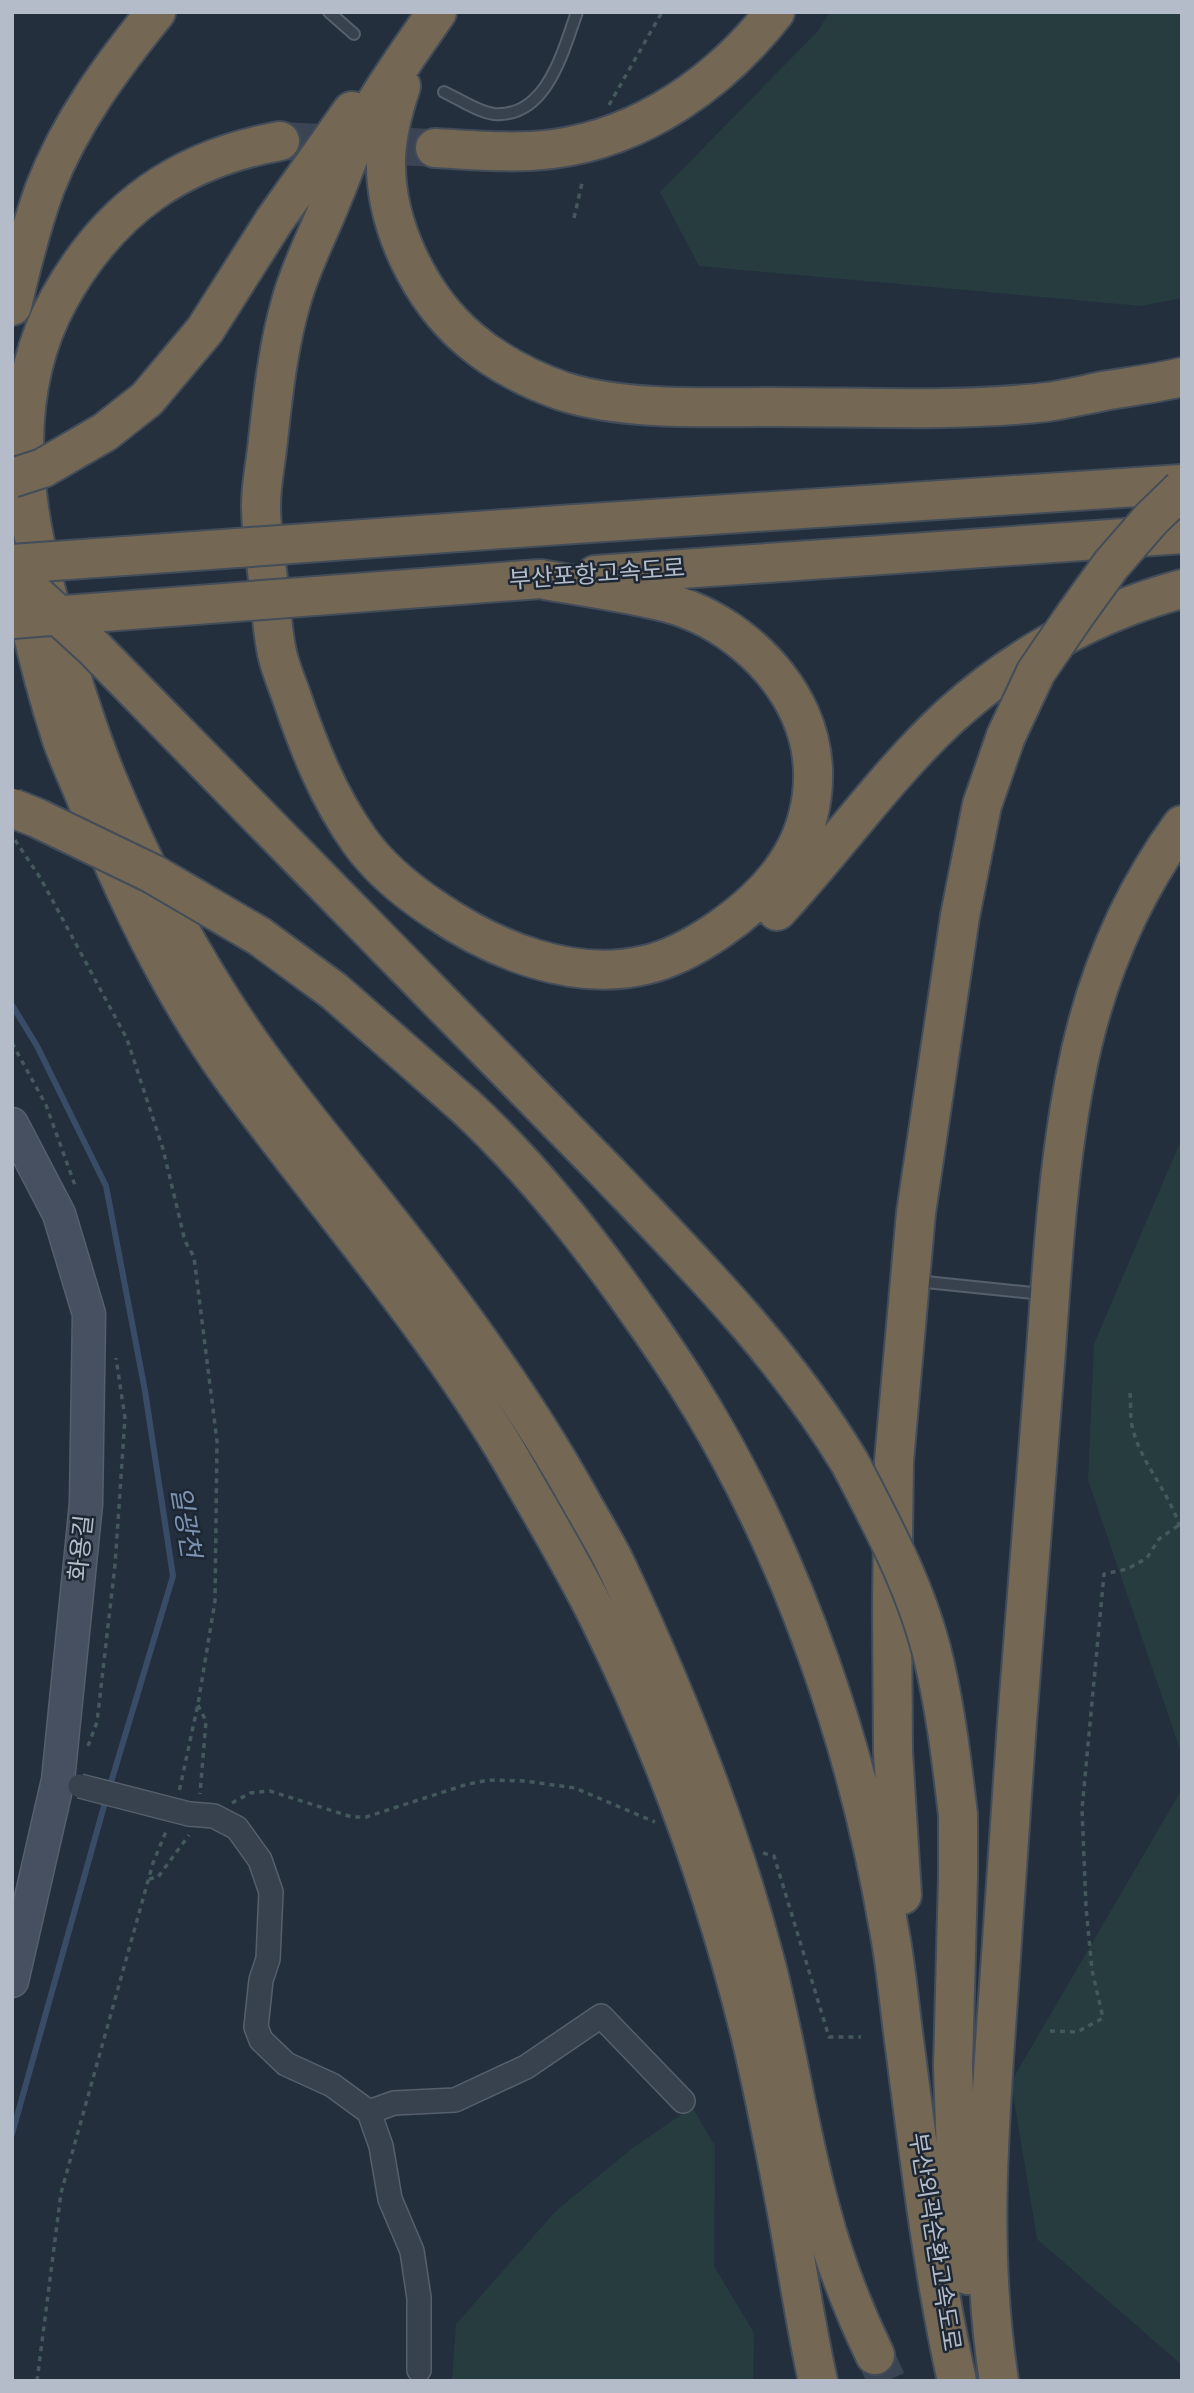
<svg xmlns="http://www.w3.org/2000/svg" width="1194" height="2393" viewBox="0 0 1194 2393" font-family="'Alegreya Sans','Noto Sans KR',sans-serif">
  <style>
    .green { fill: #263c3f }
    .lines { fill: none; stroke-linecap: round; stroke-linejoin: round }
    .stream { stroke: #394c67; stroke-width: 6 }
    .highway-tunnel { stroke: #3a4453; stroke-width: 38; stroke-dasharray: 38 19; stroke-linecap: butt }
    .lane-casing { stroke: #565f6c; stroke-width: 14 }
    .street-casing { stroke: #565f6c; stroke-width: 26 }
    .secondary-casing { stroke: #565f6c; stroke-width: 35 }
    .highway-casing { stroke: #434c59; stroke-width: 42 }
    .path { stroke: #44595c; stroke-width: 3.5; stroke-dasharray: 5 5; stroke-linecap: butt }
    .lane { stroke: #38414e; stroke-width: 10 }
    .street { stroke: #38414e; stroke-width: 23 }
    .secondary { stroke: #465061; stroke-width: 32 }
    .highway { stroke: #746855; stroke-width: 38 }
    .street-bridge-casing { stroke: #565f6c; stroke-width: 26; stroke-linecap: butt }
    .highway-bridge-casing { stroke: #434c59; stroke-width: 42; stroke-linecap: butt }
    .street-bridge { stroke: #38414e; stroke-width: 23 }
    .highway-bridge { stroke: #746855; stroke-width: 38 }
    .labels { text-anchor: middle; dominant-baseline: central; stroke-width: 5; stroke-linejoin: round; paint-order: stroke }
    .street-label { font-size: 24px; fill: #b4bcc9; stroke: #1d2633 }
    .water-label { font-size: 26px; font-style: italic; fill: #7c92b1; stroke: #1d2633 }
  </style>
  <rect width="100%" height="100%" fill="#242f3e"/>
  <!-- green -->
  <path class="green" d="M 830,12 L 1182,12 L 1182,298 L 1141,306 L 699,266 L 660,192 L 818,31 Z
    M 1182,1138 L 1182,1755 L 1088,1480 L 1094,1344 Z
    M 1182,1789 L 1182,2365 L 1037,2239 L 1011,2082 Z
    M 692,2107 L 715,2146 L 714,2266 L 754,2333 L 753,2381 L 452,2381 L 456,2324 L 556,2211 L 630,2150 Z"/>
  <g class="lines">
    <!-- stream -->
    <path class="stream" d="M 12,1005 L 37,1046 L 106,1186 L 145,1391 L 173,1576 L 109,1789
      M 12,2134 L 106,1799"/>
    <!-- highway-tunnel -->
    <path class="highway-tunnel" d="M 280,141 L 435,148
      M 875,2355 L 887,2381"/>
    <defs>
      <path id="lane" d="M 329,12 L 354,34
        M 444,92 C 459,99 478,112 494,114 C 547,118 563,51 577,12
        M 916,1281 L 1043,1294"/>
      <path id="street" d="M 189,1814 L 214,1816 L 237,1828 L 260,1860 L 271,1892 L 268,1959 L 261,1980 L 256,2027 L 261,2040 L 286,2064 L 332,2085 L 369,2112 L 394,2103 L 455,2100 L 526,2067 L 601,2016 L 683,2101
        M 369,2112 L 381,2146 L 390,2199 L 412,2251 L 419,2298 L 419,2370"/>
      <path id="secondary" d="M 12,1124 L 59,1214 L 89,1314 L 86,1504 L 58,1780 L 12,1981"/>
      <path id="highway" d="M 437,12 C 412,48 386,84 365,121 C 352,145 343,173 332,199 C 319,232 300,268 291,302 C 278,347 273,395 268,440 C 266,462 261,484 261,505 C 261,530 265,555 268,579 C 271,604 272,630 277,653 C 280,668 287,683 292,698 C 309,748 328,796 359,840 C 378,867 407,891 434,909 C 494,950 572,982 645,965 C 672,959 697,945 720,929 C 743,913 764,895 781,872 C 815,827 823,766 800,714 C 776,661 724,618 668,603 C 626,592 583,587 540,579
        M 401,86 C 393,110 387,133 386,158 C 384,224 420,298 470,340 C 497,363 528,379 562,391 C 623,411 707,407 772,407 C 863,407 956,412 1047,402 C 1068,399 1088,394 1109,390 C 1133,386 1158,383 1182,377
        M 280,141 C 179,159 109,209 59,299 C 3,401 24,517 55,623 C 71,676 87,730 108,781 C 139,856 177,930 220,998 C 270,1078 332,1149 390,1223 C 459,1310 525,1401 579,1498 C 591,1520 605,1542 616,1565 C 676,1692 729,1825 765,1961 C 787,2044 798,2129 821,2211 C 834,2261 853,2309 875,2355
        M 435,148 C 474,150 514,154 553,149 C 643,137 720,82 775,12
        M 12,306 C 21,267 31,226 45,188 C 70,123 112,66 156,12
        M 105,432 L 147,399 L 205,330 L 274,221 L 352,111
        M 560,525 L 1182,484
        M 595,575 L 1182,534
        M 29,617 C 38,659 49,700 62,740 C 71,765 83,789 92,813 C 130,907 175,999 235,1081 C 328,1208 434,1327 513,1463 C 542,1514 573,1565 599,1618 C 663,1748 715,1892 750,2033 C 764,2091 775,2149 786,2207 C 797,2265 805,2323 818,2381
        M 777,911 C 835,849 888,773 950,716 C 1016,656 1096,612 1182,589
        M 464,1105 C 526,1162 579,1228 628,1297 C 654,1333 679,1370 702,1408 C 796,1565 858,1749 889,1929 C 896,1965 899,2003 904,2040 C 919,2154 932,2268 957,2381
        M 608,1173 C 695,1264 785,1354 850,1463
        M 958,1815 L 958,1876 L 953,2067 L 958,2210 L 968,2275
        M 902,1895 L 893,1752 L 892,1608 L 894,1461 L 910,1280 L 916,1213 L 960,916 L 982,805 L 1006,736
        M 999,2381 C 979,2254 989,2127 998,2000 C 1005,1907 1011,1814 1017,1722 C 1026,1602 1036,1483 1045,1364 C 1052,1269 1057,1173 1075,1079 C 1092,988 1127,900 1182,825"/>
    </defs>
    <!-- lane casing -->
    <use href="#lane" class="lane-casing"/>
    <!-- street casing -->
    <use href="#street" class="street-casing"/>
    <!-- secondary casing -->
    <use href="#secondary" class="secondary-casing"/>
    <!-- highway casing -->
    <use href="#highway" class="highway-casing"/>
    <!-- path -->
    <path class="path" d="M 609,105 L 662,12
      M 574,218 L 582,183
      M 15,840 L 41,879 L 127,1039 L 163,1149 L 185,1241 L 194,1257 L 217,1441 L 215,1601 L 198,1704 L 179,1792
      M 12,1043 L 46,1105 L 76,1188
      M 1130,1393 C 1131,1403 1130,1415 1132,1426 C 1140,1462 1168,1490 1179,1525 L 1182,1527
      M 198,1705 L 206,1721 L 200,1794
      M 88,1746 L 97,1722 L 115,1565 L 125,1418 L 116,1358
      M 232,1803 L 250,1793 L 270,1791 L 352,1817 L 366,1817 L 468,1784 L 489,1780 L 525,1781 L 575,1788 L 655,1822
      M 763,1853 L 774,1856 L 829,2037 L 861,2037
      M 149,1879 L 158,1877 L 189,1835
      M 1050,2031 L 1077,2032 L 1103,2018 L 1092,1970 L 1086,1907 L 1082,1809 L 1104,1574 L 1127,1569 L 1147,1558 L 1159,1539 L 1179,1525
      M 37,2381 L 61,2193 L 153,1863 L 167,1829"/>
    <!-- lane -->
    <use href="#lane" class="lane"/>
    <!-- street -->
    <use href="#street" class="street"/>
    <!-- secondary -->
    <use href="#secondary" class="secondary"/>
    <!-- highway -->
    <use href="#highway" class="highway"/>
    <defs>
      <path id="street-bridge" d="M 80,1786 L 189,1814"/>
      <path id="highway-bridge" d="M 12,478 L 43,468 L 105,432
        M 12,564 L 560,525
        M 12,573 L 94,648 L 608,1173
        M 12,619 L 540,579
        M 1006,736 L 1036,672 L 1075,615 L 1111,565 L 1151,519 L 1182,489
        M 12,808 L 37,818 L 153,874 L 259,936 L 334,991 L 464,1105
        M 850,1463 C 883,1526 918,1591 934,1661 C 946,1712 952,1764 958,1815"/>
    </defs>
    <!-- street-bridge casing -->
    <use href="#street-bridge" class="street-bridge-casing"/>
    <!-- highway-bridge casing -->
    <use href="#highway-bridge" class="highway-bridge-casing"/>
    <!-- street-bridge -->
    <use href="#street-bridge" class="street-bridge"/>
    <!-- highway-bridge -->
    <use href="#highway-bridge" class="highway-bridge"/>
  </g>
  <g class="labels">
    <!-- street labels -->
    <g class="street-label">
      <text transform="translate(597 575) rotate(-4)">부산포항고속도로</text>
      <text transform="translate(82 1548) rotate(-84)">화용길</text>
      <text transform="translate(934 2242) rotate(81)">부산외곽순환고속도로</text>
    </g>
    <!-- water labels -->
    <g class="water-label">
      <text transform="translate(185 1522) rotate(81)">일광천</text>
    </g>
  </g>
  <!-- border -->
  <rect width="1194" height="2393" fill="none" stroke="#b4bcc9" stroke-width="28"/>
</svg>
